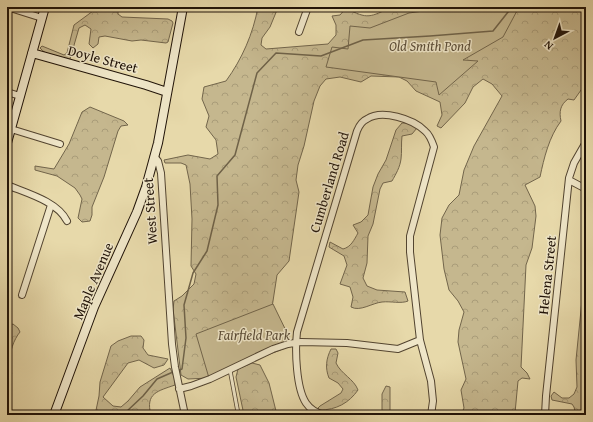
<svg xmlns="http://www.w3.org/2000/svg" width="593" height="422" viewBox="0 0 593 422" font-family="'Gentium Book Plus',serif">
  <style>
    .forest { fill: url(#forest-crowns); stroke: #72654b }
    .park { fill: #c5b78e; stroke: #72654b }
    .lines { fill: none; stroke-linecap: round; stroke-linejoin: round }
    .stream { stroke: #6f6248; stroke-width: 1.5 }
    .lane-casing { stroke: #524430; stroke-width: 4.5 }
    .street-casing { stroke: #524430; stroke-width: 8 }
    .secondary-casing { stroke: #201308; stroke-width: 10 }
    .lane { stroke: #efe6c8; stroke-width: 3 }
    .street { stroke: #efe6c8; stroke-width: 6 }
    .secondary { stroke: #efe6c8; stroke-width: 8 }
    .labels { text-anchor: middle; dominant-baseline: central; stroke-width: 3; stroke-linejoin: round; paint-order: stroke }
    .park-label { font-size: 14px; font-style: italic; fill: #5a4c37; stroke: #efe6c8 }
    .street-label { font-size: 14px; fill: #201308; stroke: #efe6c8 }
  </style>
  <defs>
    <pattern id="forest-crowns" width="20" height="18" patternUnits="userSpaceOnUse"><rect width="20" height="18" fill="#c5b78e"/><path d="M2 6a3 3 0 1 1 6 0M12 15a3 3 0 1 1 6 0" fill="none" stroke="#a99c79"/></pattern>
  </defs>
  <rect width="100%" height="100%" fill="#e7d9aa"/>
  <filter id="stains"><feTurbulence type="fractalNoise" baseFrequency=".005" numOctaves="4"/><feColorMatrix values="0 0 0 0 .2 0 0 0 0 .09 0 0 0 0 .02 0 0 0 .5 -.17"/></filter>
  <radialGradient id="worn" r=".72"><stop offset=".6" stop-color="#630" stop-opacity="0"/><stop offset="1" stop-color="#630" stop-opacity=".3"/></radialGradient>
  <!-- forest -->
  <path class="forest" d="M 93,7 L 118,7 L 118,14 L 122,17 L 168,19 L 172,21 L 173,23 L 168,42 L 166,43 L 141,40 L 132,41 L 105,36 L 99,37 L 98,44 L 93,48 L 89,44 L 91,29 L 85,25 L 79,28 L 70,59 C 61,63 46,55 40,48 L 42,46 L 64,55 L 67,53 L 74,25 L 93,11 Z
    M 258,7 L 276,7 L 277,10 L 270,27 L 262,38 L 261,45 L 266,49 L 328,44 L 336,35 L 336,25 L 332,16 L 340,15 L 346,8 C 368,20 370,17 392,7 L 405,11 L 415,7 L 586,7 L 586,83 L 574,100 L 568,99 C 560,105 559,112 561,121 C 549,137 544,158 540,177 L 525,185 L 535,206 L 536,216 L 532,248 L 526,265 L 521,367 L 527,373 L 530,379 L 522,378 L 518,381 L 515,413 L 517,415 L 461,415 L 464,408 L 461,390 L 466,379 L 458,342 L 459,330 L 464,312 L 458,301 L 449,290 L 444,269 L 440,235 L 442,218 L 449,205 L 459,195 L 464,170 L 474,146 L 502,96 L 492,84 L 483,79 L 473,87 L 465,103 L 441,128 L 437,126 L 442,115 L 440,102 L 416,91 L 407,81 L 399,77 L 371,76 L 361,82 L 340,77 L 326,79 L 320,86 L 314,101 L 304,146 L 298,165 L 296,180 L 299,192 L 289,261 L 277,275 L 269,327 L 209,378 L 188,379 L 181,375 L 173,309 L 174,301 L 182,296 L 194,284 L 196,274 L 191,266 L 192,219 L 190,184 L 186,165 L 181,163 L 165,163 L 164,160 L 188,155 L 210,159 L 218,154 L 216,140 L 206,127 L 209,116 L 202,99 L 204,87 L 226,81 C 242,59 253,34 258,7 Z
    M 90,107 L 124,121 L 128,125 L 121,126 L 118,131 L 104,177 L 92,207 L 92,215 L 90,221 L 82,222 L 78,218 L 82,199 L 80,195 L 75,188 L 57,176 L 35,170 L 35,166 L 54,169 L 69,144 L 82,112 Z
    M 402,123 L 409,123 L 417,128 L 412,134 L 402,136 C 401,144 402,152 401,159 C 400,167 396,174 392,181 L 383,183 L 380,189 L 373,224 L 368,236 L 367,263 L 363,278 L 367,286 L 377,290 L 405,292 L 408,301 C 401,304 391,301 382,302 C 372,303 360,312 351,307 L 353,297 L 350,287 L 340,284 L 347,265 L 344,256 L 329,247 L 330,242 L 343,249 C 351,247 354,240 358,233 L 353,225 L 361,222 L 368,215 L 373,187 L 378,174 L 386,160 L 396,130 Z
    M 586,260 L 586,415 L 576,415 L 574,407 L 572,404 L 552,400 L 551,396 L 554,392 L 562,398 L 569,398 L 574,394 L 577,387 L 576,360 Z
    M 13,324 L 18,328 L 20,332 C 14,339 9,353 10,362 C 11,369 13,374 10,380 L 7,381 L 7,326 Z
    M 131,336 L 141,336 L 144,340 L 143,348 L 148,355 L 168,359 L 164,365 L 154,368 L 139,360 L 128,363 L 103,397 L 113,406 L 121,407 L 128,401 L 140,387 L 170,368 L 175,378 L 175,385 C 158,391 145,393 151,415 L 95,415 L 99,396 L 100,382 L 111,346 L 118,341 Z
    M 331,349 L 336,349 L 338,353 L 336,363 C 341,374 354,379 358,390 C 349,403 336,410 320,410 L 318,408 L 320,406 L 341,393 L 343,389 L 338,383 L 329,378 C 325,368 326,359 331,349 Z
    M 252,363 L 260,365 L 269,383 L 276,411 L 276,415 L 244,415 L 236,377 L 238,369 Z
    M 386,386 L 390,387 L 390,410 L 393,415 L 382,415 L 382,394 Z"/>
  <!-- park -->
  <path class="park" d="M 440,7 L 519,7 L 503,37 L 463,60 L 478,61 L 439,95 L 436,82 L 326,67 L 332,47 L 348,49 L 350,26 L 370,28 L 409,13 L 437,9 Z
    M 273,304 L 293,345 L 209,378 L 196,334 Z"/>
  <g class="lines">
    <!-- stream -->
    <path class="stream" d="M 177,371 L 182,369 L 186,338 L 184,305 L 193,273 L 207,251 L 218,205 L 217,176 L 235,155 L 257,73 L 276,53 L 321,56 L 363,40 L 430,36 L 493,31 L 512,7
      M 125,415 L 126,412 L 143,396 L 157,379 L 173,372"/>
    <defs>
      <path id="lane" d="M 230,370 L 238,413 L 237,415"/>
      <path id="street" d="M 7,7 L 42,18
        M 299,32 L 308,7
        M 7,92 L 20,96
        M 11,129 L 60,144
        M 154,156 L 158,161 L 161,173 L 172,344 L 175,367 L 185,415
        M 569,180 L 586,189
        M 7,185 C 26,193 57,201 67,221
        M 22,295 L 51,205
        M 179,389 L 191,386 L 210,379 L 273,349 L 288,344 L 301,342 L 347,343 L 398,349 L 420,340
        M 324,415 C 317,413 310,409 306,403 C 296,388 295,350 297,332 L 357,131 C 359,126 362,121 367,119 C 382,109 413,119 425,131 C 430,135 432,141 434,147 L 410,236 L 410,252 L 420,340 L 431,381 L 433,401 L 431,415
        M 545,415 L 546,396 L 569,178 L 574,163 L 586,142"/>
      <path id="secondary" d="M 32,53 L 146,85 L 167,92
        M 7,143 L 45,7
        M 54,415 L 94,307 L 137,212 L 146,187 L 158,143 L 183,7"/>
    </defs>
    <!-- lane casing -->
    <use href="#lane" class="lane-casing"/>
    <!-- street casing -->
    <use href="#street" class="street-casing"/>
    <!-- secondary casing -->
    <use href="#secondary" class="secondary-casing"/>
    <!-- lane -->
    <use href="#lane" class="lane"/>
    <!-- street -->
    <use href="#street" class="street"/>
    <!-- secondary -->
    <use href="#secondary" class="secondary"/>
  </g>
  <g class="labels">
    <!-- park labels -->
    <g class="park-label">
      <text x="430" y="46">Old Smith Pond</text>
      <text x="254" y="335">Fairfield Park</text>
    </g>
    <!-- street labels -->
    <g class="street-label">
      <text transform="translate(103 59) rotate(15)">Doyle Street</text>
      <text transform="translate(329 182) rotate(-73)">Cumberland Road</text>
      <text transform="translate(150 211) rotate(-94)">West Street</text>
      <text transform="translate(547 275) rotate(-84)">Helena Street</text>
      <text transform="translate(93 281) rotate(-67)">Maple Avenue</text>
    </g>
  </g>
  <!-- margin -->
  <rect width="593" height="422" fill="none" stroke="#e7d9aa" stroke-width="24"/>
  <rect x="8" y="8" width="577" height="406" fill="none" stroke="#201308" stroke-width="2"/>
  <rect x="12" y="12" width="569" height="398" fill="none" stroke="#201308"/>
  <!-- north arrow -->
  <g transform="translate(555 38) rotate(221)" stroke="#efe6c8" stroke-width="3" paint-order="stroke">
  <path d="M0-3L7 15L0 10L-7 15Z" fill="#201308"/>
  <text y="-6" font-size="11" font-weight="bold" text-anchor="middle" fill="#201308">N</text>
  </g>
  <rect width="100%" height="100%" filter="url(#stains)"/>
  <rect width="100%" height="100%" fill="url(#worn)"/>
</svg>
